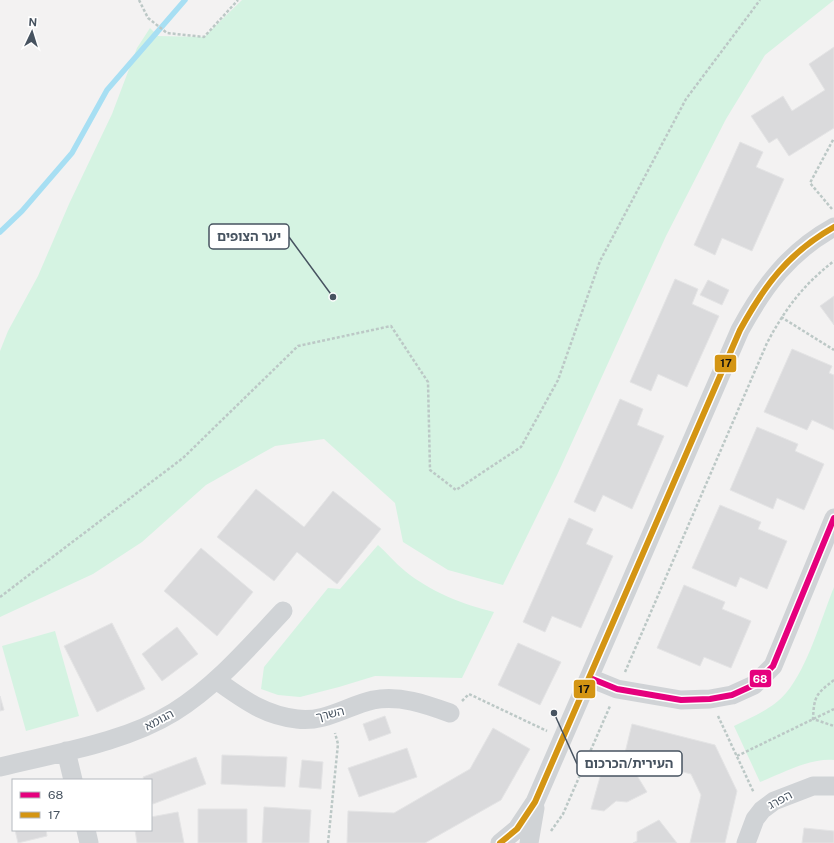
<svg xmlns="http://www.w3.org/2000/svg" width="834" height="843" viewBox="0 0 834 843" font-family="'Public Sans','Noto Sans Hebrew',sans-serif">
  <style>
    .green { fill: #d5f3e2 }
    .lines { fill: none; stroke-linecap: round; stroke-linejoin: round }
    .stream { stroke: #a7dff3; stroke-width: 5.5 }
    .building { fill: #dadadc; stroke: #e4e4e5 }
    .path { stroke: #bcc8c6; stroke-width: 2.5; stroke-dasharray: 3 2; stroke-linecap: butt }
    .minor { stroke: #d0d3d6; stroke-width: 19 }
    .bus-1-casing { stroke: #fff; stroke-width: 9 }
    .bus-2-casing { stroke: #fff; stroke-width: 9 }
    .bus-1 { stroke: #e5007d; stroke-width: 6 }
    .bus-2 { stroke: #d49513; stroke-width: 6 }
    .labels { text-anchor: middle; dominant-baseline: central; stroke-width: 3.5; stroke-linejoin: round; paint-order: stroke }
    .street-label { font-size: 12px; fill: #475360; stroke: #fff }
    .leader { fill: none; stroke: #475360; stroke-width: 1.5 }
    .callout-dot { fill: #475360; stroke: #fff; stroke-width: 1.5 }
    .callout { fill: #fff; stroke: #475360; stroke-width: 1.5 }
    .callout-label { font-size: 13px; text-anchor: middle; font-weight: bold; fill: #475360 }
    .line-badge { stroke: #fff; stroke-width: 1.5 }
    .badge-label { font-size: 11px; text-anchor: middle; font-weight: bold; fill: #fff }
    .pale-badge-label { font-size: 11px; text-anchor: middle; font-weight: bold; fill: #111 }
  </style>
  <rect width="100%" height="100%" fill="#f3f2f2"/>
  <!-- green -->
  <path class="green" d="M 242,0 L 834,0 L 765,55 L 726,119 L 666,236 L 558,473 L 503,585 L 448,570 L 403,542 L 395,503 L 324,439 L 275,446 L 206,485 L 142,542 L 93,574 L 0,617 L 0,351 L 8,331 L 38,276 L 69,204 L 112,114 L 137,48 L 150,28 L 158,36 L 204,37 Z
    M 378,545 C 387,553 395,563 405,571 C 429,591 464,605 494,612 L 462,678 L 375,676 L 339,687 L 300,697 L 278,695 L 261,689 L 264,667 L 328,588 L 340,589 Z
    M 834,587 L 834,760 C 809,758 783,773 760,782 L 734,726 C 751,717 773,709 786,693 C 808,667 821,619 834,587 Z
    M 55,631 L 79,716 L 26,731 L 2,646 Z"/>
  <g class="lines">
    <!-- stream -->
    <path class="stream" d="M 0,232 L 22,211 L 72,153 L 107,90 L 185,0"/>
  </g>
  <!-- building -->
  <path class="building" d="M 834,47 L 834,128 L 789,156 L 777,138 L 769,143 L 751,116 L 783,96 L 792,111 L 825,90 L 809,64 Z
    M 740,142 L 763,152 L 756,167 L 784,179 L 752,251 L 722,238 L 715,255 L 694,245 Z
    M 675,279 L 698,289 L 692,304 L 719,316 L 687,387 L 658,374 L 651,391 L 630,382 Z
    M 708,280 L 729,290 L 722,305 L 700,295 Z
    M 834,296 L 834,325 L 820,306 Z
    M 792,349 L 832,366 L 829,373 L 834,375 L 834,430 L 812,420 L 807,430 L 764,412 Z
    M 620,399 L 643,409 L 637,425 L 664,436 L 632,509 L 603,495 L 595,512 L 574,502 Z
    M 757,427 L 798,444 L 795,451 L 824,464 L 804,510 L 777,498 L 773,509 L 730,490 Z
    M 256,489 L 304,527 L 333,491 L 381,529 L 337,584 L 297,552 L 274,581 L 217,537 Z
    M 720,505 L 761,522 L 758,529 L 787,541 L 767,589 L 740,577 L 736,587 L 692,568 Z
    M 569,518 L 593,529 L 586,544 L 613,556 L 581,628 L 552,616 L 545,632 L 523,622 Z
    M 201,548 L 253,592 L 217,636 L 164,591 Z
    M 684,585 L 725,602 L 722,609 L 751,621 L 731,668 L 704,657 L 700,666 L 657,648 Z
    M 112,623 L 145,689 L 97,712 L 64,646 Z
    M 177,627 L 198,654 L 162,681 L 142,654 Z
    M 518,643 L 561,662 L 540,705 L 498,685 Z
    M 0,696 L 4,710 L 0,711 Z
    M 385,716 L 391,733 L 369,741 L 363,724 Z
    M 632,724 L 715,745 L 737,791 L 725,843 L 690,843 L 701,795 L 691,774 L 624,757 Z
    M 493,728 L 530,749 L 501,800 L 425,843 L 347,843 L 348,811 L 394,813 L 470,769 Z
    M 407,748 L 417,777 L 359,797 L 348,768 Z
    M 222,755 L 287,757 L 285,787 L 221,784 Z
    M 196,757 L 206,784 L 153,804 L 151,798 L 151,780 L 144,780 L 143,777 Z
    M 302,760 L 323,762 L 321,789 L 299,787 Z
    M 633,769 L 647,792 L 627,802 L 616,801 L 604,811 L 591,809 L 602,770 L 621,774 Z
    M 264,807 L 311,810 L 309,843 L 262,843 Z
    M 198,809 L 247,809 L 247,843 L 198,843 Z
    M 178,812 L 184,843 L 137,843 L 135,830 L 151,830 L 151,817 Z
    M 659,820 L 677,843 L 633,843 L 637,841 L 637,832 Z
    M 804,828 L 834,831 L 834,843 L 802,843 Z
    M 15,830 L 46,830 L 47,836 L 18,843 Z"/>
  <g class="lines">
    <!-- path -->
    <path class="path" d="M 139,0 L 148,18 L 167,33 L 204,37 L 238,0
      M 832,209 L 810,183 L 834,138
      M 781,317 L 834,350
      M 0,597 L 183,458 L 298,346 L 391,326 L 428,382 L 430,470 L 456,490 L 521,447 L 558,380 L 600,261 L 686,99 L 760,0
      M 625,672 L 767,343 C 785,309 803,285 834,261
      M 834,680 C 816,694 814,696 813,719 L 834,726
      M 462,701 L 469,694 L 547,731
      M 718,716 L 754,793
      M 737,756 L 834,709
      M 551,831 L 563,814 L 610,706
      M 328,843 L 338,744 L 335,733"/>
    <!-- minor -->
    <path class="minor" d="M 590,678 L 617,689 L 681,700 L 710,699 L 732,695 L 754,685 L 773,666 L 834,518
      M 216,680 C 243,699 263,715 297,719 C 324,723 347,706 373,700 C 400,695 425,704 450,713
      M 66,751 L 73,780
      M 0,767 C 56,753 124,743 174,712 C 216,686 249,647 283,611
      M 86,830 L 89,843
      M 500,843 L 517,829 L 535,802 L 740,330 C 764,286 789,252 834,227
      M 529,843 L 535,808
      M 746,843 L 755,819 L 762,810 L 774,801 L 813,786 L 834,786"/>
    <defs>
      <path id="bus-1" d="M 590,678 L 617,689 L 681,700 L 710,699 L 732,695 L 754,685 L 773,666 L 834,518"/>
      <path id="bus-2" d="M 500,843 L 517,829 L 535,802 L 740,330 C 764,286 789,252 834,227"/>
    </defs>
    <!-- bus-1 casing -->
    <use href="#bus-1" class="bus-1-casing"/>
    <!-- bus-2 casing -->
    <use href="#bus-2" class="bus-2-casing"/>
    <!-- bus-1 -->
    <use href="#bus-1" class="bus-1"/>
    <!-- bus-2 -->
    <use href="#bus-2" class="bus-2"/>
  </g>
  <g class="labels">
    <!-- street labels -->
    <g class="street-label">
      <text transform="translate(330 714) rotate(-14)">השרך</text>
      <text transform="translate(159 720) rotate(-28)">הגומא</text>
      <text transform="translate(780 800) rotate(-28)">הפרג</text>
    </g>
  </g>
  <!-- callouts -->
  <path class="leader" d="M333 297L289 237M554 713L577 764"/>
  <g class="callout-dot">
    <circle cx="333" cy="297" r="4"/>
    <circle cx="554" cy="713" r="4"/>
  </g>
  <g class="callout">
    <rect x="209" y="224" width="80" height="25" rx="4"/>
    <rect x="577" y="751" width="105" height="25" rx="4"/>
  </g>
  <g class="callout-label">
    <text x="249" y="241">יער הצופים</text>
    <text x="629" y="768">העירית/הכרכום</text>
  </g>
  <g class="line-badge">
    <rect x="714" y="354" width="23" height="19" rx="4" fill="#d49513"/>
    <rect x="749" y="669" width="23" height="19" rx="4" fill="#e5007d"/>
    <rect x="573" y="679" width="23" height="20" rx="4" fill="#d49513"/>
  </g>
  <g class="badge-label">
    <text x="760" y="683">68</text>
  </g>
  <g class="pale-badge-label">
    <text x="726" y="367">17</text>
    <text x="584" y="693">17</text>
  </g>
  <!-- legend -->
  <rect x="12" y="779" width="140" height="52" fill="#ffffff" stroke="#b5babf"/>
  <rect x="20" y="792" width="20" height="6" fill="#e5007d" stroke="#b5babf"/>
  <text x="48" y="799" font-size="12" fill="#475360">68</text>
  <rect x="20" y="812" width="20" height="6" fill="#d49513" stroke="#b5babf"/>
  <text x="48" y="819" font-size="12" fill="#475360">17</text>
  <!-- north arrow -->
  <g transform="translate(32 32) rotate(4)" stroke="#ffffff" stroke-width="3" paint-order="stroke">
  <path d="M0-3L7 15L0 10L-7 15Z" fill="#475360"/>
  <text y="-6" font-size="11" font-weight="bold" text-anchor="middle" fill="#475360">N</text>
  </g>
</svg>
